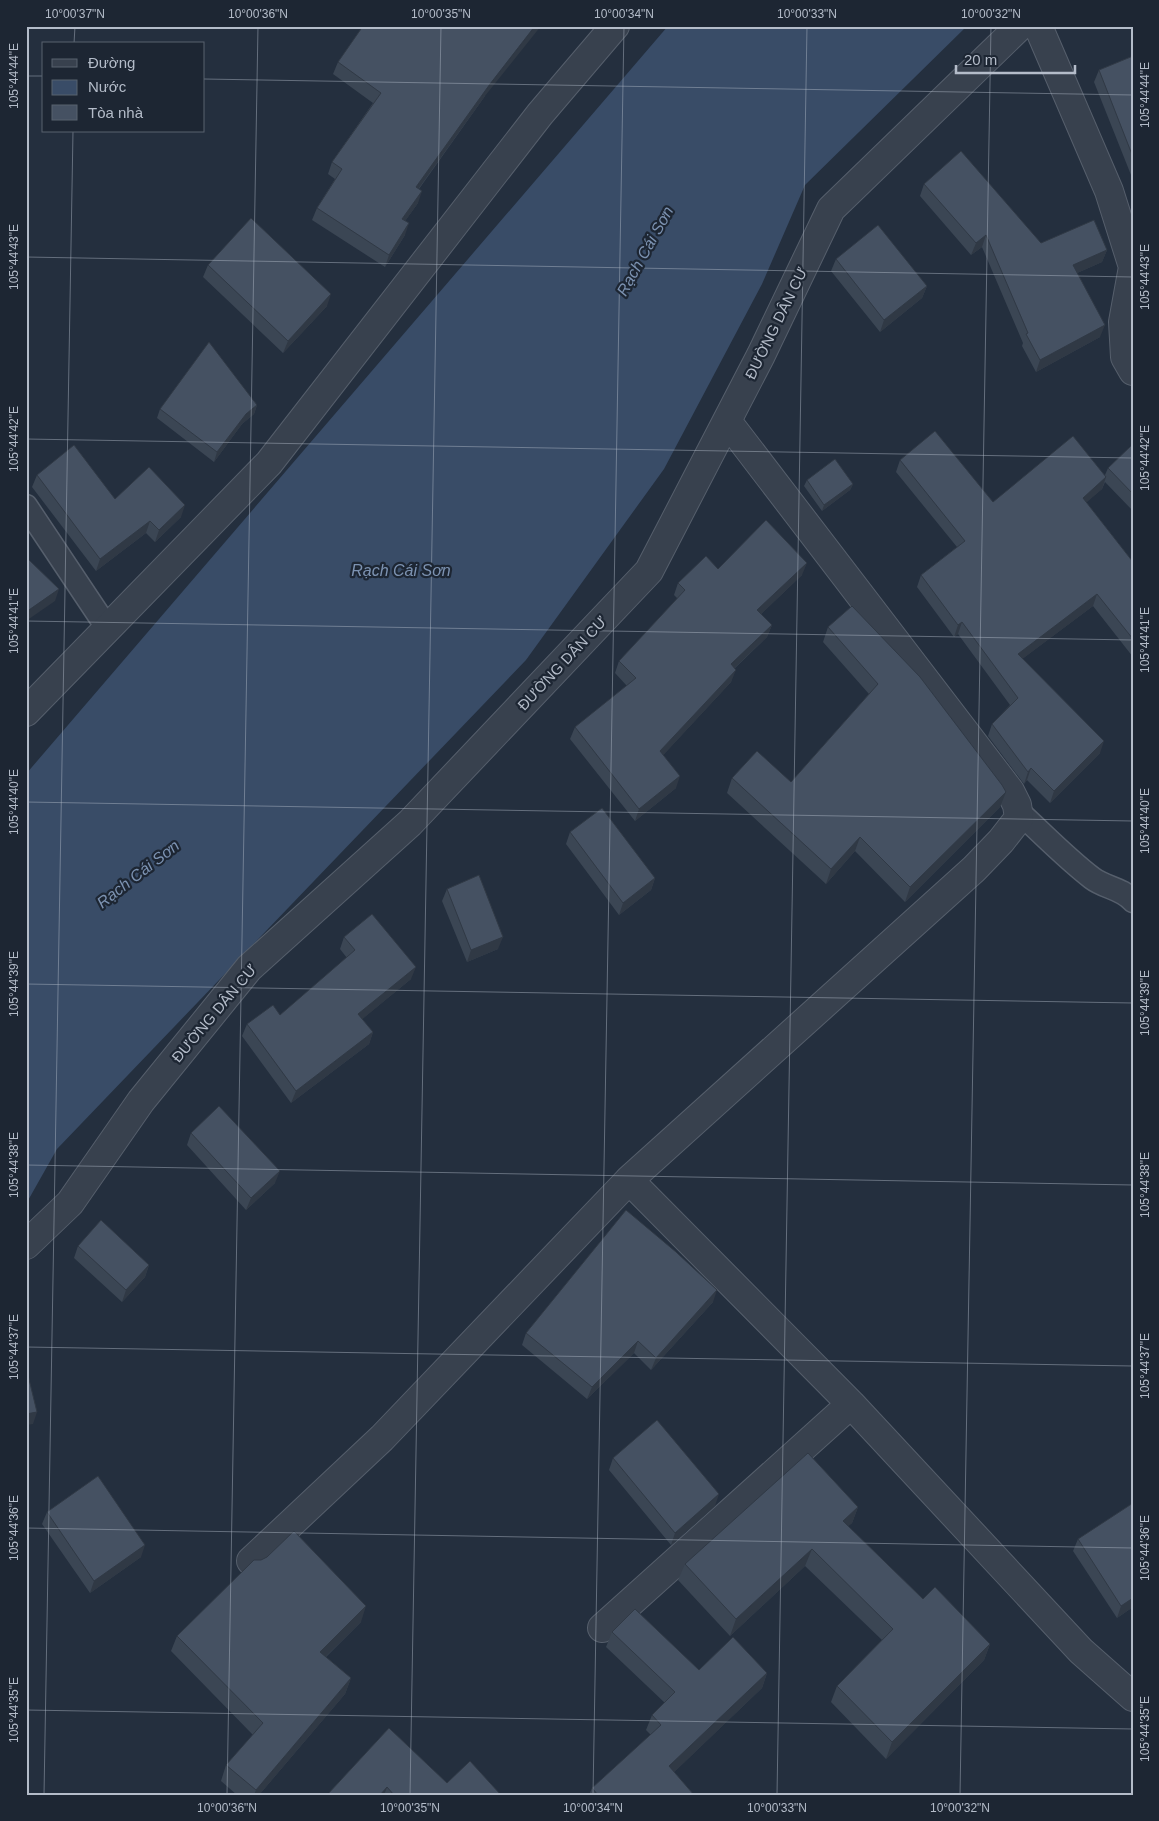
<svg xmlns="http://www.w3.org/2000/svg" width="1159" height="1821" viewBox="0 0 1159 1821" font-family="Helvetica,sans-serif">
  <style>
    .water { fill: #394c67 }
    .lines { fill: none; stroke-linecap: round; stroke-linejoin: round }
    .service-casing { stroke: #565f6c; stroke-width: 25 }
    .minor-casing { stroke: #565f6c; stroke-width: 30 }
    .service { stroke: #38414e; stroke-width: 22 }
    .minor { stroke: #38414e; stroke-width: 28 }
    .wall { fill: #3b4654 }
    .shaded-wall { fill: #303945 }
    .building { fill: #455162; stroke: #303945 }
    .ticks { fill: none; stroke: #b4bcc9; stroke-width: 1; stroke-opacity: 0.45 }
    .labels { text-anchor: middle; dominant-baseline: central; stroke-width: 4.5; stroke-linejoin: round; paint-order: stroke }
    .street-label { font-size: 15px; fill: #b4bcc9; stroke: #1d2633 }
    .water-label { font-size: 16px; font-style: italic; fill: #7c92b1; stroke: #1d2633 }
    .neatline { fill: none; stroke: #b4bcc9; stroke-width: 2 }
    .ticks-label { font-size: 12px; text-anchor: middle; fill: #b4bcc9 }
  </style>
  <rect width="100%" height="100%" fill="#242f3e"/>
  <!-- water -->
  <path class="water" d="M 668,26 L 967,26 L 805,185 L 762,284 L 664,469 L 526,660 L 57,1149 L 26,1204 L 26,774 Z"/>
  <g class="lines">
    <defs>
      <path id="service" d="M 26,506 L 108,629
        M 1019,812 C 1043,834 1066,858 1092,878 C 1105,888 1122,888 1133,901"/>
      <path id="minor" d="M 1038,26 L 1109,191 L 1133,267 L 1123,322 L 1125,357 L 1133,371
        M 727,421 L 1010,791 L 1017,805 L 1019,818 L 1001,841 L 974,869 L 629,1180 L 851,1404 L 1081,1651 L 1133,1697
        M 26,712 L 269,463 L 540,114 L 615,26
        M 26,1245 L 70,1203 L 141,1101 L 249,968 L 410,823 L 649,571 L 761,355 L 831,209 L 1020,26
        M 251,1561 L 382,1438 L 629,1180
        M 602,1628 L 851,1404"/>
    </defs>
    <!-- service casing -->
    <use href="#service" class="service-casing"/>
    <!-- minor casing -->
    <use href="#minor" class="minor-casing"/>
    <!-- service -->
    <use href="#service" class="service"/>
    <!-- minor -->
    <use href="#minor" class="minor"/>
  </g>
  <!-- wall -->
  <path class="wall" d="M 1133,56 L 1133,180 L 1094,82 L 1099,70 Z
    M 338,62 L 485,96 L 419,189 L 418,203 L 405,221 L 405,235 L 385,267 L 312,220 L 317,208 L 335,179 L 328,174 L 332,162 L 373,103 L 333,74 Z
    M 924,184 L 1041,243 L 1107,250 L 1102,262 L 1077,273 L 1100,337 L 1036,372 L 1022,346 L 1023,343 L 982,247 L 971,255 L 920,196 Z
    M 836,259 L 927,286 L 922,298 L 880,332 L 831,271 Z
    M 208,265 L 327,306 L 283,353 L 203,277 Z
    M 257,405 L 254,414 L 242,424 L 214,462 L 157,418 L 160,409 Z
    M 1133,444 L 1133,511 L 1105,482 L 1102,489 L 1086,502 L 1133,562 L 1133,657 L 1093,606 L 1022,659 L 1100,753 L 1050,803 L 1027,780 L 1024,784 L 988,736 L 992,724 L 1010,705 L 958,634 L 954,637 L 917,587 L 921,575 L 957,547 L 896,472 L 900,460 L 993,502 L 1105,475 L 1108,468 Z
    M 37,475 L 115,499 L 181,517 L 155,542 L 146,533 L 96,571 L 32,487 Z
    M 807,480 L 853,484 L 850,490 L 822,511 L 804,486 Z
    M 718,569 L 802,575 L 761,614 L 772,625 L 767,637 L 735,668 L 731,682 L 663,755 L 676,788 L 635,821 L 570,739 L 575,727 L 627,686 L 615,673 L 619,661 L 678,599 L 674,595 L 678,583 Z
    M 828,627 L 1000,807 L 905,902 L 855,851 L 826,884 L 727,793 L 732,778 L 791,782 L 869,694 L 823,642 Z
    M 570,832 L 655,878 L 651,890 L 619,915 L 566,844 Z
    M 447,889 L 498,949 L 467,962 L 442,901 Z
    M 344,937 L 411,979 L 362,1019 L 373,1032 L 369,1044 L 291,1103 L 242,1036 L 247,1024 L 280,1015 L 347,958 L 340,949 Z
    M 191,1133 L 275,1183 L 246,1210 L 187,1145 Z
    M 78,1246 L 149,1265 L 145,1277 L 122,1302 L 74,1258 Z
    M 713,1302 L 651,1370 L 634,1353 L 587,1399 L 522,1345 L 526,1333 Z
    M 613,1458 L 715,1506 L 671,1545 L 609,1470 Z
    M 858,1507 L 852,1523 L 848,1526 L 923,1599 L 990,1644 L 984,1660 L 886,1759 L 831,1702 L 837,1686 L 882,1640 L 805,1566 L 730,1636 L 678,1580 L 685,1564 Z
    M 47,1512 L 141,1557 L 90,1593 L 42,1524 Z
    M 1078,1539 L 1133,1607 L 1117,1618 L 1073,1551 Z
    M 361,1622 L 326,1657 L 351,1678 L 345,1694 L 259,1795 L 237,1795 L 221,1781 L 226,1765 L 253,1735 L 171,1651 L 177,1636 Z
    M 612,1632 L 699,1670 L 767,1673 L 762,1688 L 674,1772 L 694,1795 L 589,1795 L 592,1788 L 651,1735 L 646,1730 L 652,1715 L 665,1703 L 606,1647 Z
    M 389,1728 L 447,1783 L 501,1795 L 327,1795 Z"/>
  <!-- shaded-wall -->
  <path class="shaded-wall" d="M 535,26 L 541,26 L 485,96 L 411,199 L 416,187 L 490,84 Z
    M 422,191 L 418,203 L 398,231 L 402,219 Z
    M 409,223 L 405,235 L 385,267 L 389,255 Z
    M 986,235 L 982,247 L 971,255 L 976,243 Z
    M 1107,250 L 1102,262 L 1068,277 L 1073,265 Z
    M 927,286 L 922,298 L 880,332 L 884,320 Z
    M 331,294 L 327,306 L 283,353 L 288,341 Z
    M 1105,325 L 1100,337 L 1036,372 L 1040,360 Z
    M 257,405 L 254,414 L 242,424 L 214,462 L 217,452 L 246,414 Z
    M 1106,477 L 1102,489 L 1078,510 L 1083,498 Z
    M 853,484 L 850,490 L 822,511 L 824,505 Z
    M 185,505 L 181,517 L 155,542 L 159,530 Z
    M 150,521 L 146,533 L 96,571 L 100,559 Z
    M 807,563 L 802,575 L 753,622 L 757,610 Z
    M 59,589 L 55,601 L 26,621 L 26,612 Z
    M 1097,594 L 1093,606 L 1013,666 L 1018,654 Z
    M 962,622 L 958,634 L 954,637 L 958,625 Z
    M 772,625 L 767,637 L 726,676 L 731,664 Z
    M 736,670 L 731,682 L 656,763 L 660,751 Z
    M 1104,741 L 1100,753 L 1050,803 L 1054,791 Z
    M 1031,768 L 1027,780 L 1024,784 L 1028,772 Z
    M 680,776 L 676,788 L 635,821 L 639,809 Z
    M 1006,792 L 1000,807 L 905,902 L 910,887 Z
    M 860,837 L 855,851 L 826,884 L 831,869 Z
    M 655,878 L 651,890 L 619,915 L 623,903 Z
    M 503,937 L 498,949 L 467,962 L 471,950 Z
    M 416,967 L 411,979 L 354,1026 L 358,1014 Z
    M 373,1032 L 369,1044 L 291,1103 L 296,1091 Z
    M 280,1171 L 275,1183 L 246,1210 L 251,1198 Z
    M 149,1265 L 145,1277 L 122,1302 L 126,1290 Z
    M 717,1290 L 713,1302 L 651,1370 L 656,1358 Z
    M 638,1341 L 634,1353 L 587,1399 L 592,1387 Z
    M 37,1412 L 33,1424 L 26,1425 L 26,1414 Z
    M 719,1494 L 715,1506 L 671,1545 L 675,1533 Z
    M 858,1507 L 852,1523 L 837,1537 L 843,1521 Z
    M 145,1545 L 141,1557 L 90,1593 L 94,1581 Z
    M 812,1549 L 805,1566 L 730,1636 L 736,1619 Z
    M 1133,1598 L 1133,1607 L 1117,1618 L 1121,1606 Z
    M 366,1606 L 361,1622 L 314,1668 L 320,1652 Z
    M 990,1644 L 984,1660 L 886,1759 L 892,1742 Z
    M 767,1673 L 762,1688 L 664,1782 L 669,1766 Z
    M 351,1678 L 345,1694 L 259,1795 L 254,1795 L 256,1790 Z
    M 387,1787 L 384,1795 L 380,1795 Z"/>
  <!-- building -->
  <path class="building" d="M 363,26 L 535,26 L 490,84 L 416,187 L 422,191 L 402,219 L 409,223 L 389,255 L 317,208 L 342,169 L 332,162 L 381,93 L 338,62 Z
    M 1133,56 L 1133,157 L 1099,70 Z
    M 961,151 L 1041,243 L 1094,220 L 1107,250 L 1073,265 L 1105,325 L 1040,360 L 1026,334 L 1028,333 L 986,235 L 976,243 L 924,184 Z
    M 251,218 L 331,294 L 288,341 L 208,265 Z
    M 878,225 L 927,286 L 884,320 L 836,259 Z
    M 209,342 L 257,405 L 246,414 L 217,452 L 160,409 Z
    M 935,431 L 993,502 L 1073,436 L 1106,477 L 1083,498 L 1133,562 L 1133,639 L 1097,594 L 1018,654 L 1104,741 L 1054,791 L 1031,768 L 1028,772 L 992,724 L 1018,698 L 962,622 L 958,625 L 921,575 L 965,541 L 900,460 Z
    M 1133,444 L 1133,494 L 1108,468 Z
    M 74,445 L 115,499 L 149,467 L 185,505 L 159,530 L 150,521 L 100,559 L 37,475 Z
    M 835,459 L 853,484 L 824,505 L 807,480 Z
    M 766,520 L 807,563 L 757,610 L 772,625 L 731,664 L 736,670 L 660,751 L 680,776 L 639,809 L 575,727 L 636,678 L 619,661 L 685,590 L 678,583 L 706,556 L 718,569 Z
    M 26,557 L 59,589 L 26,612 Z
    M 852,606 L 920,677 L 1002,785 L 1006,792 L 910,887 L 860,837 L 831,869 L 732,778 L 757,751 L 791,782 L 878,684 L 828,627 Z
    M 602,808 L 655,878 L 623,903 L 570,832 Z
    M 479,875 L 503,937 L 471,950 L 447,889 Z
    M 372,914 L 416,967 L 358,1014 L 373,1032 L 296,1091 L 247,1024 L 273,1005 L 280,1015 L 355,950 L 344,937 Z
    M 219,1106 L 280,1171 L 251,1198 L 191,1133 Z
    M 626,1210 L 676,1252 L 717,1290 L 656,1358 L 638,1341 L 592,1387 L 526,1333 Z
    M 101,1220 L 149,1265 L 126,1290 L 78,1246 Z
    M 26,1367 L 37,1412 L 26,1414 Z
    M 657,1420 L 719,1494 L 675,1533 L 613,1458 Z
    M 808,1453 L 858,1507 L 843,1521 L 923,1599 L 935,1587 L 990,1644 L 892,1742 L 837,1686 L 893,1629 L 812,1549 L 736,1619 L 685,1564 Z
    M 98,1476 L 145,1545 L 94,1581 L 47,1512 Z
    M 1133,1503 L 1133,1598 L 1121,1606 L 1078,1539 Z
    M 294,1531 L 366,1606 L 320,1652 L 351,1678 L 256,1790 L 226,1765 L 263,1723 L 177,1636 L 254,1560 L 261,1560 L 267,1557 Z
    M 635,1609 L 699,1670 L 733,1637 L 767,1673 L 669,1766 L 694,1795 L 598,1795 L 592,1788 L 661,1725 L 652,1715 L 675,1692 L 612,1632 Z
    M 389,1728 L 447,1783 L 470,1761 L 501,1795 L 394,1795 L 387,1787 L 380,1795 L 327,1795 Z"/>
  <!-- ticks -->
  <path class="ticks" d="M 74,44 L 75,26M 26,76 L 44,76M 204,79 L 1133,95M 26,257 L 1133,277M 26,439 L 1133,458M 26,621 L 1133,640M 26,802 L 1133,821M 26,984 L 1133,1003M 26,1165 L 1133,1185M 26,1347 L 1133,1366M 26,1528 L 1133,1548M 26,1710 L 1133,1729M 44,1795 L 73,131M 227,1795 L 258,26M 410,1795 L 441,26M 593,1795 L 624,26M 777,1795 L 807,26M 960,1795 L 991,26"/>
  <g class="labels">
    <!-- street labels -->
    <g class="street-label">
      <text transform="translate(776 323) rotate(-64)">ĐƯỜNG DÂN CƯ</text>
      <text transform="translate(562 663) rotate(-47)">ĐƯỜNG DÂN CƯ</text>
      <text transform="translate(214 1013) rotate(-50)">ĐƯỜNG DÂN CƯ</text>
    </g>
    <!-- water labels -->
    <g class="water-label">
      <text transform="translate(645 251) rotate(-61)">Rạch Cái Sơn</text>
      <text x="401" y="570">Rạch Cái Sơn</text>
      <text transform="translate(138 874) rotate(-38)">Rạch Cái Sơn</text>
    </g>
  </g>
  <!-- border -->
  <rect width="1159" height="1821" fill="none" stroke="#1d2633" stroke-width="55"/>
  <!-- legend -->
  <rect x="42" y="42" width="162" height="90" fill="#1d2633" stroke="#59626f"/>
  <rect x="52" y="59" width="25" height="8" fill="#38414e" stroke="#59626f"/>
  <text x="88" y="68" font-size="15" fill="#b4bcc9">Đường</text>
  <rect x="52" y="80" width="25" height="15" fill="#394c67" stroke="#59626f"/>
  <text x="88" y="92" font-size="15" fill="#b4bcc9">Nước</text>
  <rect x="52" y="105" width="25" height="15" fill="#455162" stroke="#59626f"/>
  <text x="88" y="118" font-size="15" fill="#b4bcc9">Tòa nhà</text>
  <!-- scale -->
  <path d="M956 65v8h119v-8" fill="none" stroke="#b4bcc9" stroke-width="2.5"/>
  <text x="964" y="65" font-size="15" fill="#b4bcc9" stroke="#1d2633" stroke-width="4" paint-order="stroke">20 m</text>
  <rect x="28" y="28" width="1104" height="1766" class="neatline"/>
  <g class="ticks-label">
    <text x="75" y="18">10°00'37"N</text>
    <text x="258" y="18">10°00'36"N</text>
    <text x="441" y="18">10°00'35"N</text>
    <text x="624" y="18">10°00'34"N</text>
    <text x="807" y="18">10°00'33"N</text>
    <text x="991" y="18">10°00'32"N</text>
    <text transform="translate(14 76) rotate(-90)" y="4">105°44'44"E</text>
    <text transform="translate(1145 95) rotate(-90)" y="4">105°44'44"E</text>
    <text transform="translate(14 257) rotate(-90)" y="4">105°44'43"E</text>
    <text transform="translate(1145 277) rotate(-90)" y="4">105°44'43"E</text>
    <text transform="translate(14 439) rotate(-90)" y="4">105°44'42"E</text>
    <text transform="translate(1145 458) rotate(-90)" y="4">105°44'42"E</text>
    <text transform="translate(14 621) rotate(-90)" y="4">105°44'41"E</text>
    <text transform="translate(1145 640) rotate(-90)" y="4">105°44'41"E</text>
    <text transform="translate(14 802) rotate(-90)" y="4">105°44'40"E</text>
    <text transform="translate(1145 821) rotate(-90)" y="4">105°44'40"E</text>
    <text transform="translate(14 984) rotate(-90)" y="4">105°44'39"E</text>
    <text transform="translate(1145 1003) rotate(-90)" y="4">105°44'39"E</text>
    <text transform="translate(14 1165) rotate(-90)" y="4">105°44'38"E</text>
    <text transform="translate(1145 1185) rotate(-90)" y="4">105°44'38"E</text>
    <text transform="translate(14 1347) rotate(-90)" y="4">105°44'37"E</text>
    <text transform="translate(1145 1366) rotate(-90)" y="4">105°44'37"E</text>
    <text transform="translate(14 1528) rotate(-90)" y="4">105°44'36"E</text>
    <text transform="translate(1145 1548) rotate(-90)" y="4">105°44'36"E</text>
    <text transform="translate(14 1710) rotate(-90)" y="4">105°44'35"E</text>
    <text transform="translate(1145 1729) rotate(-90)" y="4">105°44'35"E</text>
    <text x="227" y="1812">10°00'36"N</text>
    <text x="410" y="1812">10°00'35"N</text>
    <text x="593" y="1812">10°00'34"N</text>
    <text x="777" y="1812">10°00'33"N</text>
    <text x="960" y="1812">10°00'32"N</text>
  </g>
</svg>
